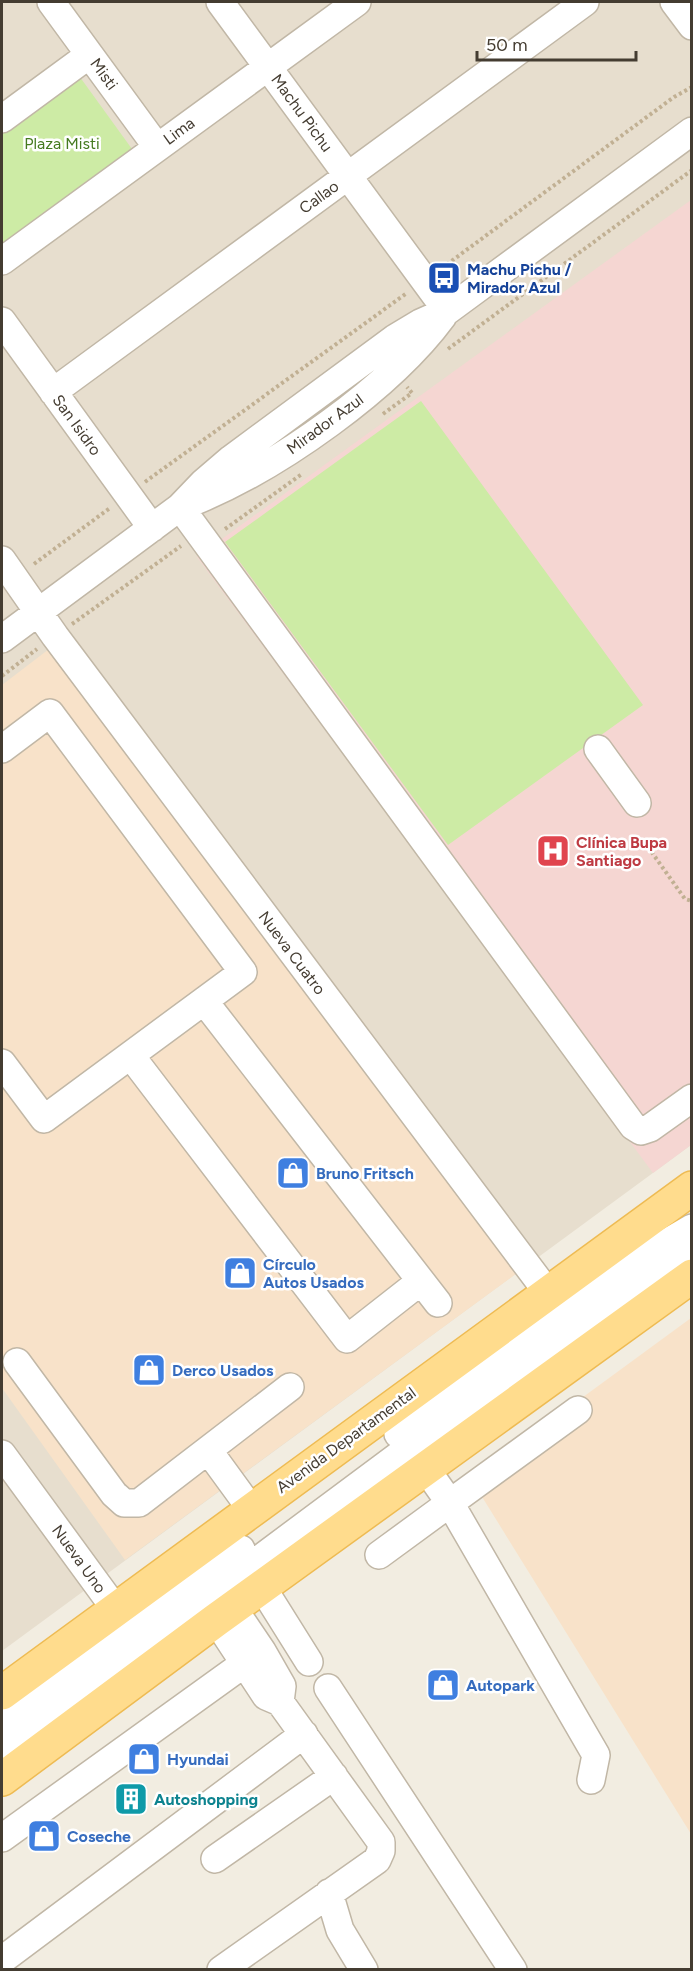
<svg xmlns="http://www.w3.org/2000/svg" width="693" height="1971" viewBox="0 0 693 1971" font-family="Figtree,sans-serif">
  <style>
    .residential { fill: #e7dece }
    .commercial { fill: #f8e2c9 }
    .medical { fill: #f5d6d2 }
    .green { fill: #cdeba5 }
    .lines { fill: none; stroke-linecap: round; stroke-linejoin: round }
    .minor-casing { stroke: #c1b7a6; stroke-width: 30 }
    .major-casing { stroke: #eebb53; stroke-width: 36 }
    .path { stroke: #c1b093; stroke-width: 4; stroke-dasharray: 3 3; stroke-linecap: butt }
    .minor { stroke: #fff; stroke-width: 27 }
    .major { stroke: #ffdc8d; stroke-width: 33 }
    .labels { text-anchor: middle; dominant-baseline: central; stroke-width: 5; stroke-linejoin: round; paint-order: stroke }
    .street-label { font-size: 16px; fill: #443c31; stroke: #fff }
    .park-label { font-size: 16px; fill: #457a20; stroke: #fff }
    .transit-label { font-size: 16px; font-weight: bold; fill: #164399; stroke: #fff; text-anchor: start }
    .health-label { font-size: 16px; font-weight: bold; fill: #be3a42; stroke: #fff; text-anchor: start }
    .shop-label { font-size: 16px; font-weight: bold; fill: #366cbe; stroke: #fff; text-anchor: start }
    .culture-label { font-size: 16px; font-weight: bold; fill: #0d838f; stroke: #fff; text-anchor: start }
  </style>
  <rect width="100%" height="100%" fill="#f2ede1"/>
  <!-- residential -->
  <path class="residential" d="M 2,2 L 691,2 L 691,1145 L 2,1651 Z"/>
  <!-- commercial -->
  <path class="commercial" d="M 70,633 L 539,1257 L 125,1560 L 2,1388 L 2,685 Z
    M 691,1318 L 691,1834 L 471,1479 Z"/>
  <!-- medical -->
  <path class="medical" d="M 691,200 L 691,1145 L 653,1173 L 197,557 Z"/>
  <!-- green -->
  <path class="green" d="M 77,73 L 132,149 L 2,244 L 2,129 Z
    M 421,401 L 643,705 L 448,845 L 225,542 Z"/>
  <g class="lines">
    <defs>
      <path id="minor" d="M 51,2 L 157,147
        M 220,2 L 447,311
        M 674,2 L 692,26
        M 2,119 L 89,55
        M 2,261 L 357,2
        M 2,321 L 152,528
        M 53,392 L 585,2
        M 195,501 C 278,467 390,388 443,316
        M 180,507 L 633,1126 L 641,1131 L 650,1128 L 692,1098
        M 2,560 L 55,636 L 548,1293
        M 2,639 L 180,507 L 203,483 L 231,459 L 395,338 L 420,323 L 447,311 L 692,131
        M 2,749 L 50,713 L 243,972 L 44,1119 L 2,1063
        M 598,749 L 637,803
        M 204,1001 L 438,1303
        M 131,1056 L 347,1339 L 421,1281
        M 17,1362 L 114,1494 L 124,1503 L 139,1503 L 290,1387
        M 398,1434 L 632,1263 L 692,1228
        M 208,1450 L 251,1509
        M 2,1454 L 127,1625
        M 426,1469 L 450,1503 L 578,1410
        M 379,1555 L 450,1503 L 596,1755 L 591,1780
        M 262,1587 L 309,1662
        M 233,1608 L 262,1651 L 282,1686 L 280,1702
        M 216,1620 L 266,1696 L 280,1702 L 381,1842 L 381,1851 L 377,1860 L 221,1970
        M 328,1688 L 513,1970
        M 2,1726 L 241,1549
        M 2,1751 L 410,1447 L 692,1251
        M 2,1838 L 245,1663
        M 215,1859 L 334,1776
        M 329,1893 L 340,1930 L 364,1970
        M 2,1960 L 304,1734"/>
      <path id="major" d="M 2,1693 L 692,1188
        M 2,1779 L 216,1620 L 692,1276"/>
    </defs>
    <!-- minor casing -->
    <use href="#minor" class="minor-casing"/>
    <!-- major casing -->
    <use href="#major" class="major-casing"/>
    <!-- path -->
    <path class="path" d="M 442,268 L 674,97 L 692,87
      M 448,349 L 692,170
      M 383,414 L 412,393 L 407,387
      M 145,482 L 407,293
      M 225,529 L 302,474
      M 34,564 L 110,508
      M 72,624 L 181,546
      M 2,676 L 37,649
      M 648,847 L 685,899 L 692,901"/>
    <!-- minor -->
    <use href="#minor" class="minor"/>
    <!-- major -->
    <use href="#major" class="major"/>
  </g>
  <!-- icons -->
  <defs>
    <symbol id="bus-square" viewBox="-11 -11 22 22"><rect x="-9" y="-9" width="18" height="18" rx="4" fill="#1a4fb4" stroke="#fff"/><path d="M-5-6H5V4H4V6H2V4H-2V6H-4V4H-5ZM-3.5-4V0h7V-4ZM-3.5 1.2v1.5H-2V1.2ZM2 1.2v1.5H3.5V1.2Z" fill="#fff"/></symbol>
    <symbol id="hospital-square" viewBox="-11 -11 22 22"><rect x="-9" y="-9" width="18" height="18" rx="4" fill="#e0444e" stroke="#fff"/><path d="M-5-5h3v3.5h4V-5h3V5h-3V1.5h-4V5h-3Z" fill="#fff"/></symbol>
    <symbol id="shop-square" viewBox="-11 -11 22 22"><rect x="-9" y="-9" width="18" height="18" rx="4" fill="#3f7fe0" stroke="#fff"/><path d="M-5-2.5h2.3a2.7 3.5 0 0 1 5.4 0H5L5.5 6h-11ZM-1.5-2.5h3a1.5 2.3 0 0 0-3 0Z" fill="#fff"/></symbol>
    <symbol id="building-square" viewBox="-11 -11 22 22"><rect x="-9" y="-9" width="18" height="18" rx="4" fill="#0f9aa8" stroke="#fff"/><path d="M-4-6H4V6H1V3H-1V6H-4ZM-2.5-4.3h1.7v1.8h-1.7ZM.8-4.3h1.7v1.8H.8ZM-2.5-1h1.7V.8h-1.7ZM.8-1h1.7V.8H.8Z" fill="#fff"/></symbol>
  </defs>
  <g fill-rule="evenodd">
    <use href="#bus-square" x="425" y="259" width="38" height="38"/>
    <use href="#hospital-square" x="534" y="832" width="38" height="38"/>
    <use href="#shop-square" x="274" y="1154" width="38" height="38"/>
    <use href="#shop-square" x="221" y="1254" width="38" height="38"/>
    <use href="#shop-square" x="130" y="1351" width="38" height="38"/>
    <use href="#shop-square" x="424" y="1666" width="38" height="38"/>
    <use href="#shop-square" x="125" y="1740" width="38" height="38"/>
    <use href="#building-square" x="112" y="1780" width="38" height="38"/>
    <use href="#shop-square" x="25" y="1817" width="38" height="38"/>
  </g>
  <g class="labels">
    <!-- street labels -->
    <g class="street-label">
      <text transform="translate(104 74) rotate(54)">Misti</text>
      <text transform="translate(302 113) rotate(54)">Machu Pichu</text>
      <text transform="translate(179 131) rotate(-36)">Lima</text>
      <text transform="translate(319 197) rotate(-36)">Callao</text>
      <text transform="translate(325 424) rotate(-36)">Mirador Azul</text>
      <text transform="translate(77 425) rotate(54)">San Isidro</text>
      <text transform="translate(292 953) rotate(53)">Nueva Cuatro</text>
      <text transform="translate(346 1440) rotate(-36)">Avenida Departamental</text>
      <text transform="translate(79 1559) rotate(54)">Nueva Uno</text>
    </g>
    <!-- park labels -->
    <g class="park-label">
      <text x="62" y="143">Plaza Misti</text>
    </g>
    <!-- transit labels -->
    <g class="transit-label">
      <text x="467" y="269">Machu Pichu /<tspan x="467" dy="18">Mirador Azul</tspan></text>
    </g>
    <!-- health labels -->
    <g class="health-label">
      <text x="576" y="842">Clínica Bupa<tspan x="576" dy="18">Santiago</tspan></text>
    </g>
    <!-- shop labels -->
    <g class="shop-label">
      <text x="316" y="1173">Bruno Fritsch</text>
      <text x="263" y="1264">Círculo<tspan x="263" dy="18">Autos Usados</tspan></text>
      <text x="172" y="1370">Derco Usados</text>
      <text x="466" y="1685">Autopark</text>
      <text x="167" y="1759">Hyundai</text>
      <text x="67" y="1836">Coseche</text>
    </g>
    <!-- culture labels -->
    <g class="culture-label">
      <text x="154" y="1799">Autoshopping</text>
    </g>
  </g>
  <!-- border -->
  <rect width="693" height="1971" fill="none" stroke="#443c31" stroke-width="6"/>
  <!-- scale -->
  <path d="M477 51v9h159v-9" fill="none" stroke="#443c31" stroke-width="3"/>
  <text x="486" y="51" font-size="18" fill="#443c31" stroke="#ffffff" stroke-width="4.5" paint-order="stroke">50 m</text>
</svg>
